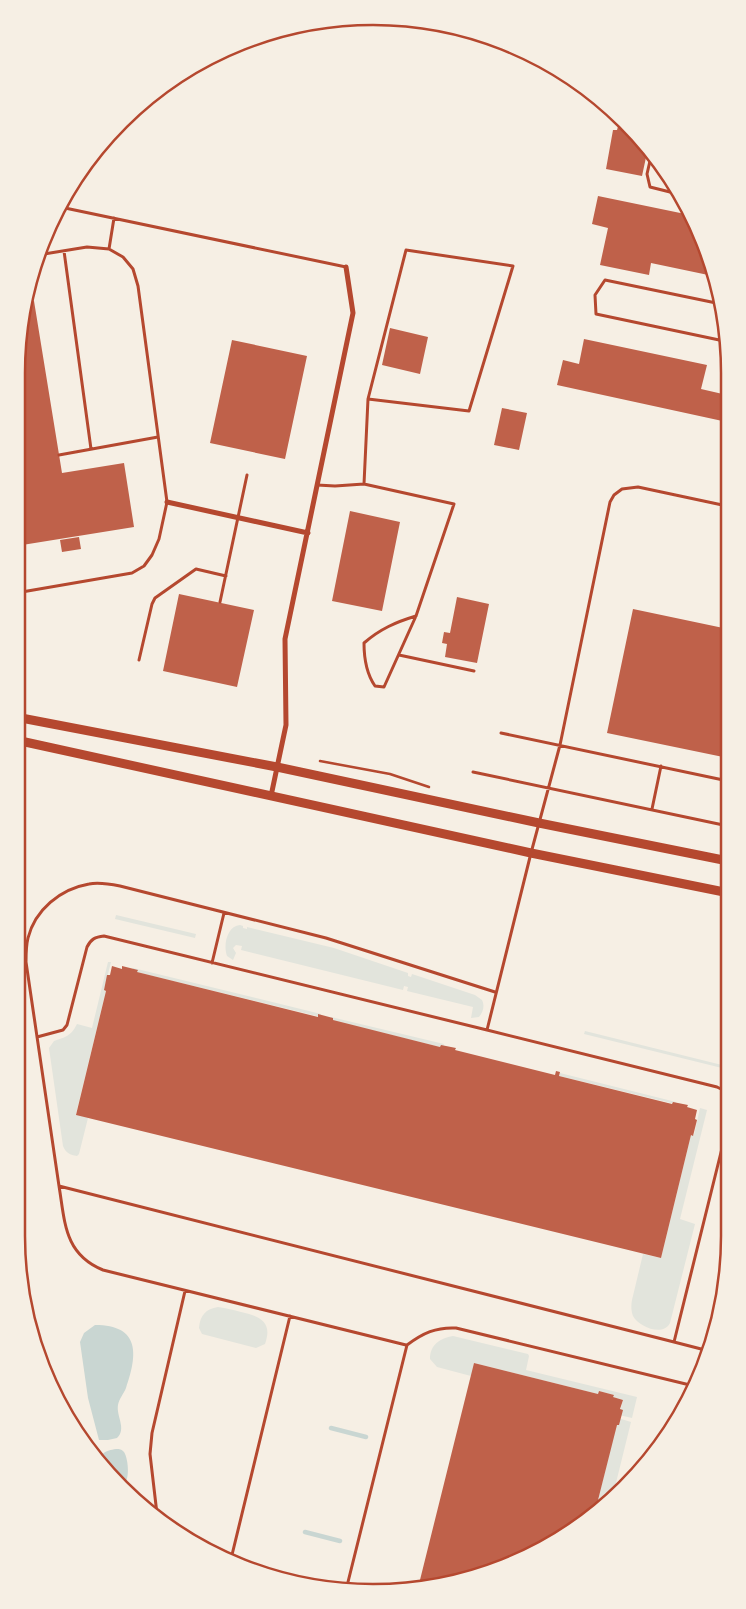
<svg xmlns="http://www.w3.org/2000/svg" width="746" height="1609" viewBox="0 0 746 1609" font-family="Helvetica,sans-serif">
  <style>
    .green { fill: #e2e4dc }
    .water { fill: #c9d6d2 }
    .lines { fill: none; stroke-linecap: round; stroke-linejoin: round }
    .stream { stroke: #c9d6d2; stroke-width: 4.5 }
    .building { fill: #bf614a }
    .path { stroke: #b5482f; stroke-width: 2.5 }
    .service { stroke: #b5482f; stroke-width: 3 }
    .minor { stroke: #b5482f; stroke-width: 5 }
    .primary { stroke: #b5482f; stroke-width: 9 }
    .rim { fill: none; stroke: #b5482f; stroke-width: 2.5 }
  </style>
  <rect width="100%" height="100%" fill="#f6efe4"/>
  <!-- green -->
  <path class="green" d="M 116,915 L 196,934 L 195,938 L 115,919 Z
    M 240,925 L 243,926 L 243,928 L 247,929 L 247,927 L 334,948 L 408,973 L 408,976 L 411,977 L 412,974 L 475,995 L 482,1000 C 485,1006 483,1012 479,1017 L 471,1018 L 473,1007 L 407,991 L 408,987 L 404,986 L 403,990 L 241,950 L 242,946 L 236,945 L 233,948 L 236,953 L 233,960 L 227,956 C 223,945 227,926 240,925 Z
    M 108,962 L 111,962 L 104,990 L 106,991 L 76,1114 L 88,1118 L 79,1154 L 77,1156 C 70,1155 66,1153 63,1146 L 49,1048 L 54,1041 C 66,1037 71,1036 77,1024 L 92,1028 Z
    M 133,968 L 321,1014 L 321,1017 L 132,971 Z
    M 331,1017 L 444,1044 L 443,1047 L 440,1047 L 330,1020 Z
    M 585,1031 L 722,1065 L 722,1068 L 584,1034 Z
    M 560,1073 L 676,1102 L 675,1104 L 559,1076 Z
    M 700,1108 L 707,1110 L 680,1219 L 695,1224 L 670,1323 C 663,1337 639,1327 633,1316 C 631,1311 631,1305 632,1300 L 643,1254 L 661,1258 L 691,1135 L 694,1135 Z
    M 218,1307 C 226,1308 234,1310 241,1312 C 260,1316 273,1322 265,1344 L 256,1348 L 202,1334 L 199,1328 C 200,1315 206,1309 218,1307 Z
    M 453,1336 L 528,1354 L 529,1356 L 526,1370 L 637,1397 L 632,1418 L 619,1415 L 623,1400 L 613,1397 L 613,1395 L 599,1391 L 598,1394 L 474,1363 L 471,1376 L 437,1367 L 430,1359 C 430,1345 440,1338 453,1336 Z
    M 618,1418 L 631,1422 L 613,1495 L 596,1508 Z"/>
  <!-- water -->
  <path class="water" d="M 95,1325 C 140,1325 138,1354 126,1388 C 124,1393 119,1399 118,1405 C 116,1416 127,1429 117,1438 L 108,1440 L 99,1440 L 88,1398 L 80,1342 L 84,1333 Z
    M 116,1449 C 120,1449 121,1449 124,1452 C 128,1458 130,1477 125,1483 L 120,1484 L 105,1471 L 99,1464 C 101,1452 105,1451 116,1449 Z"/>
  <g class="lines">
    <!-- stream -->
    <path class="stream" d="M 331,1428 L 366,1437
      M 305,1532 L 340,1541"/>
  </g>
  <!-- building -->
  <path class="building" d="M 619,123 L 624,124 L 648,148 L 642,176 L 606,169 L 613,130 L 617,130 Z
    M 598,196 L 690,215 L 702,236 L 713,276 L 651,263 L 649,275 L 600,265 L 608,228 L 592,224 Z
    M 34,301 L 62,473 L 124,463 L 134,527 L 16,546 L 16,373 L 23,303 Z
    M 390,328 L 428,337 L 420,374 L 382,365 Z
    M 584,339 L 707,365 L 701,389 L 727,395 L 727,422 L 557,385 L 563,360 L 579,364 Z
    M 232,340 L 307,356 L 285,459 L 210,443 Z
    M 502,408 L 527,413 L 519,450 L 494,445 Z
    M 350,511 L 400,522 L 382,611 L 332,601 Z
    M 79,537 L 81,549 L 62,552 L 60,540 Z
    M 179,594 L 254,610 L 237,687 L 163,671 Z
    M 457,597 L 489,604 L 477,663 L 445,657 L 447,644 L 442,643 L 444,632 L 450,633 Z
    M 633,609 L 728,629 L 728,758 L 607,733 Z
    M 112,966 L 122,969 L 122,966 L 138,970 L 137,972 L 318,1017 L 318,1014 L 333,1018 L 333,1020 L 440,1047 L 441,1045 L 456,1048 L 455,1050 L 555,1075 L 556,1071 L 560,1072 L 559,1076 L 672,1104 L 673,1102 L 688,1105 L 687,1107 L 697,1110 L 695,1119 L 697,1120 L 693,1136 L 691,1135 L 661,1258 L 76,1115 L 106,991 L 104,990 L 107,975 L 110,975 Z
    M 474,1363 L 598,1394 L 599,1391 L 614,1395 L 613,1397 L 623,1400 L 620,1409 L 623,1410 L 619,1425 L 617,1425 L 596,1508 L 551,1545 L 442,1586 L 418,1588 Z"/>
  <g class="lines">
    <!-- path -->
    <path class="path" d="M 320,761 L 390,774 L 429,787"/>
    <!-- service -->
    <path class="service" d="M 652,152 L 647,174 L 650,187 L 678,194
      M 65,208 L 346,267
      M 64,251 L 91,449
      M 38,255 L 87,247 L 109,249
      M 721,304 L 605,280 L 595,295 L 596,314 L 724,341 L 727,326
      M 368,399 L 406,250 L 513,266 L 469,411 L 368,399 L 364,484 L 454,504 L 416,616 L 384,687 L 375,686 C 366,673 364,659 364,643 C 380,629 396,622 416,616
      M 59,455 L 158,437
      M 317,485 L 335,486 L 364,484
      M 727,506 L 638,487 L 622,489 L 614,495 L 610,502 L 560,745 L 531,853 L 487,1030 L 717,1087 L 727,1092 L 729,1095
      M 16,593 L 132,573 L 144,566 L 152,555 L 159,539 L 167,502 L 138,286 L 133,269 L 123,257 L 109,249 L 114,218
      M 220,602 L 247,475
      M 399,655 L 474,671
      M 139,660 L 152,604 L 155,598 L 196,569 L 226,576
      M 501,733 L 728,781
      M 473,772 L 728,826
      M 652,809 L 661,766
      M 212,963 L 224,913
      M 495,992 L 326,938 L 120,886 C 110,884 99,882 89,884 C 60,889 35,910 28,938 C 26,946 26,954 26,962 L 59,1186 L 674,1342
      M 37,1037 L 63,1030 L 67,1025 L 87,947 C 91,939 95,937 104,936 L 487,1030
      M 59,1186 C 65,1222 64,1254 103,1270 L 406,1345
      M 709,1351 L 674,1342 L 729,1120
      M 157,1514 L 150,1454 L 152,1433 L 185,1291
      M 231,1559 L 290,1316
      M 346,1590 L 407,1345 C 423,1333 436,1327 456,1328 L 694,1386"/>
    <!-- minor -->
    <path class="minor" d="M 167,502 L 308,533
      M 271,796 L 286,725 L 285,639 L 353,313 L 346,267"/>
    <!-- primary -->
    <path class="primary" d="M 16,717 L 277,767 L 539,823 L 728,861
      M 16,740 L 531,853 L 729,893"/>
  </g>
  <!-- crop -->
  <path d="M0 0H746V1609H0ZM373 25H373A348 348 0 0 1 721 373V1236A348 348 0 0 1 373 1584H373A348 348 0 0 1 25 1236V373A348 348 0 0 1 373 25Z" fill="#f6efe4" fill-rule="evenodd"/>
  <path class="rim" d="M373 25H373A348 348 0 0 1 721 373V1236A348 348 0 0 1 373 1584H373A348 348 0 0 1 25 1236V373A348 348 0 0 1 373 25Z"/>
</svg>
